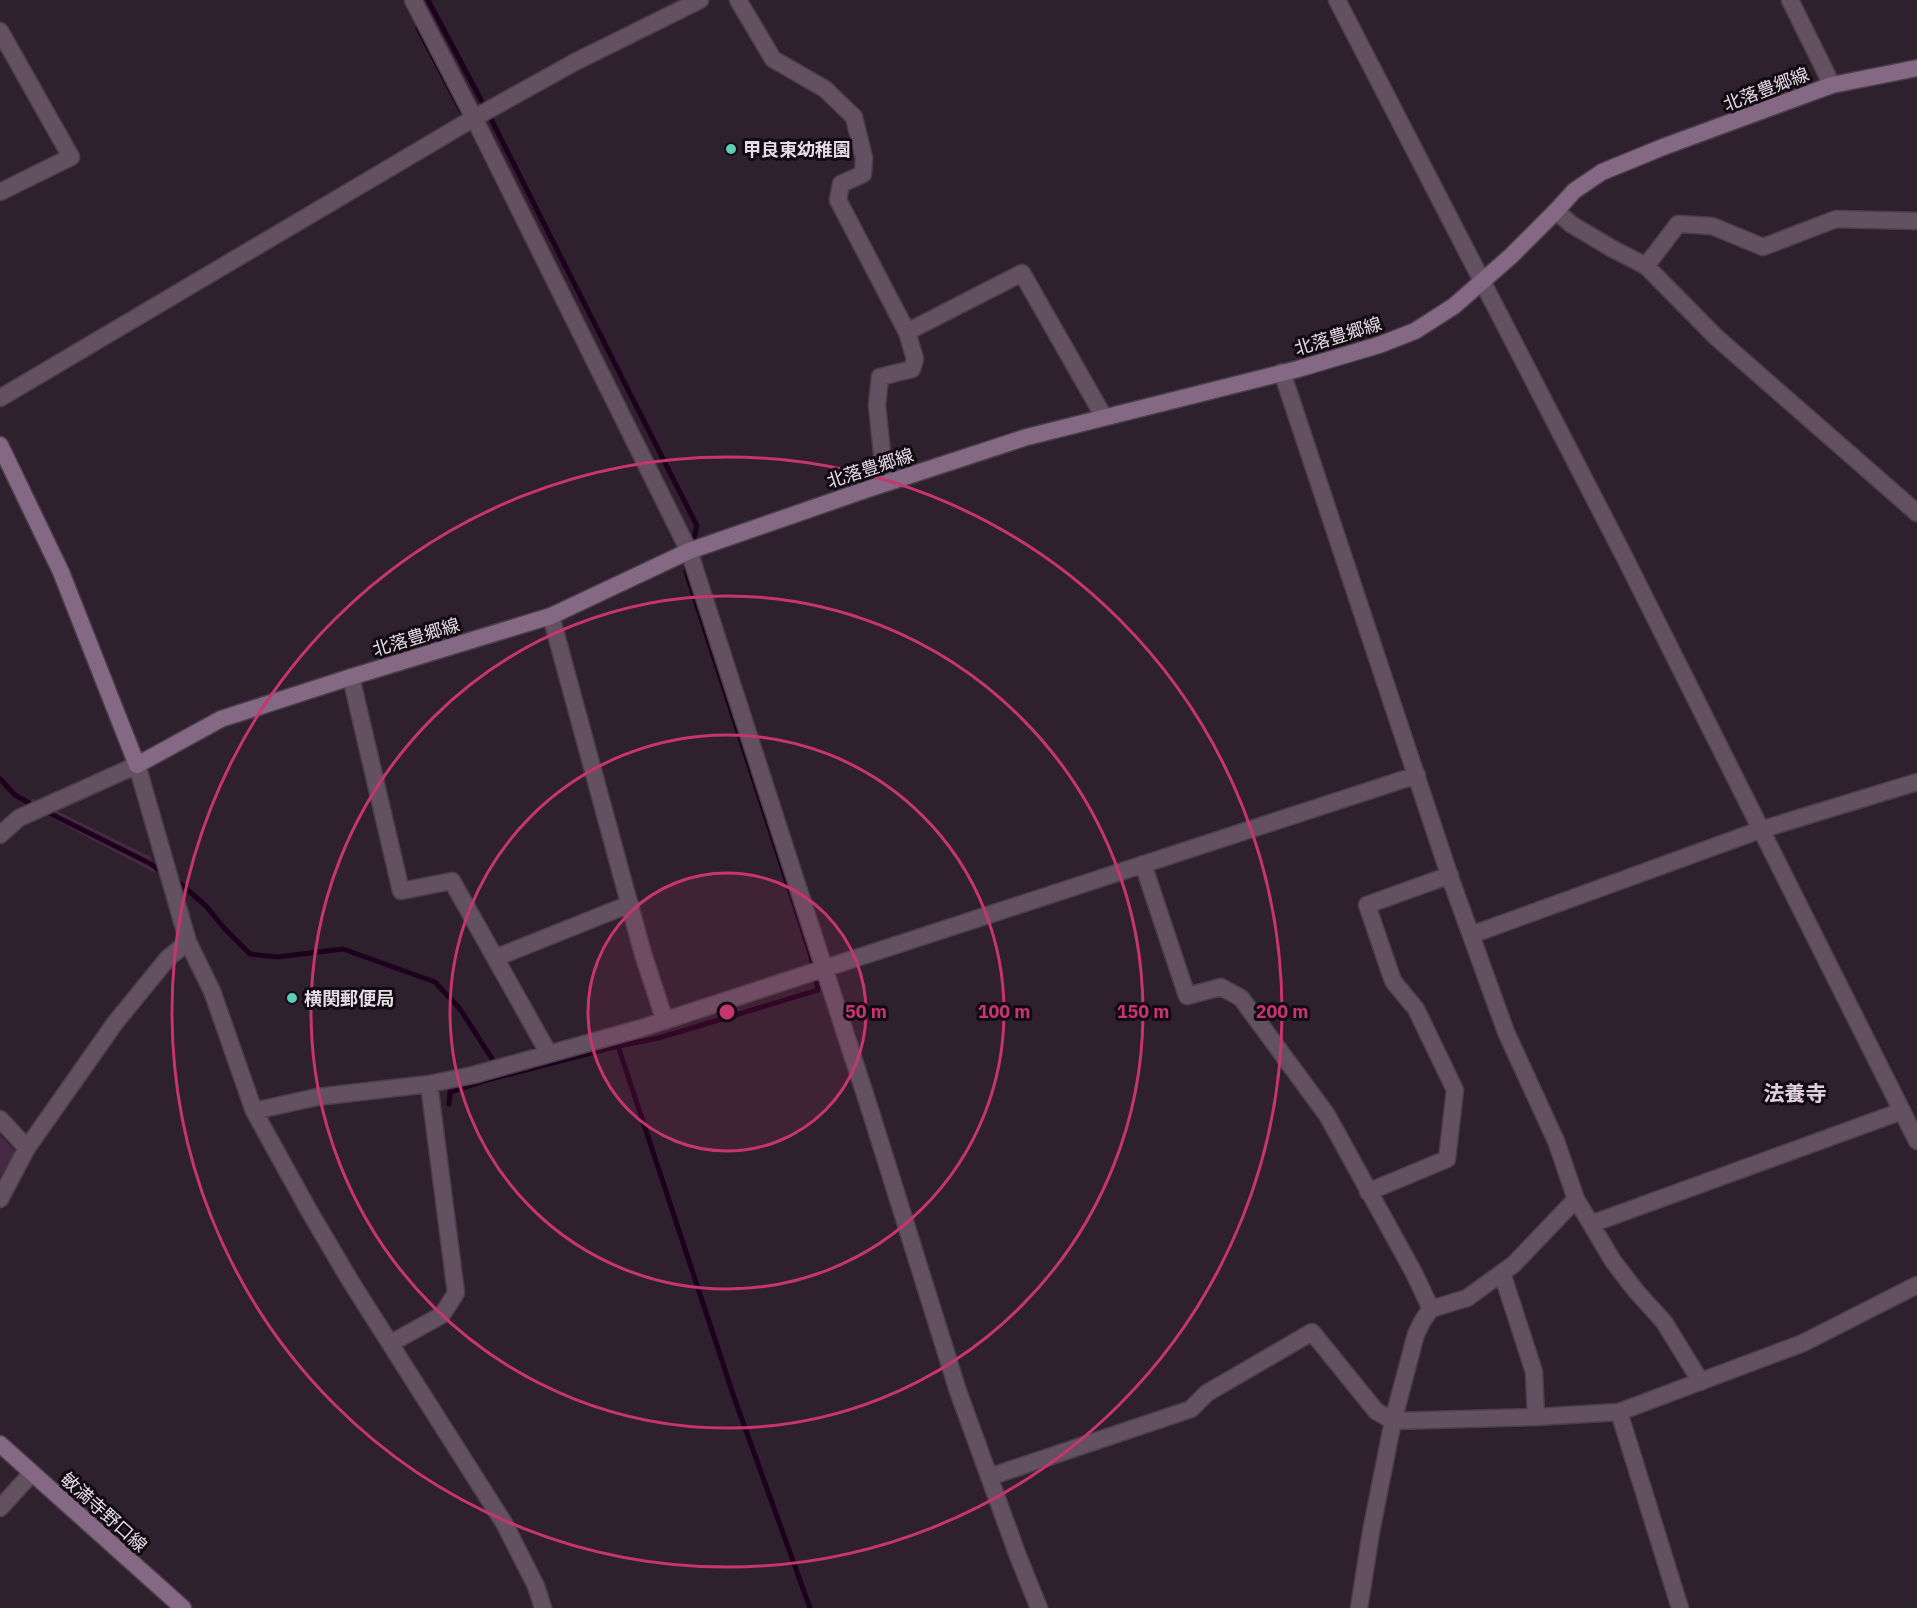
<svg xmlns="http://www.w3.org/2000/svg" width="1917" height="1608" viewBox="0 0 1917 1608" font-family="'IBM Plex Sans','Noto Sans JP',sans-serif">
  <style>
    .green { fill: #472845 }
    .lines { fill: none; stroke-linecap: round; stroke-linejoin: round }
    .stream { stroke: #1d001d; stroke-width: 5 }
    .minor-casing { stroke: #4b3e4a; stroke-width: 19 }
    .tertiary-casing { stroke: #4b3e4a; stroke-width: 19 }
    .secondary-casing { stroke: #4b3e4a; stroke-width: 19 }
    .minor { stroke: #635061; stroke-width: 16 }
    .tertiary { stroke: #635061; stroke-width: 16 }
    .secondary { stroke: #856883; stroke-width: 16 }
    .ring { fill: none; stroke: #c73570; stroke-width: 3 }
    .poi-dot { fill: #5dceb9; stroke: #120c12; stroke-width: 2 }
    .labels { text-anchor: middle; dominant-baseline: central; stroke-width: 6; stroke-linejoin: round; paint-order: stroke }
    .street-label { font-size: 18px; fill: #e5dbe4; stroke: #120c12 }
    .poi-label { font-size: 18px; font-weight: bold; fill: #e5dbe4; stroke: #120c12; text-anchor: start }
    .quarter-label { font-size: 21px; font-weight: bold; fill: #e2cee0; stroke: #120c12 }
    .centre { fill: #c73570; stroke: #120c12; stroke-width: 3 }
    .ring-label { font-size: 18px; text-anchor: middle; font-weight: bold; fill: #c73570; stroke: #120c12; stroke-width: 6; stroke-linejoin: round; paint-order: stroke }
  </style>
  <rect width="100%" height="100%" fill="#2e202d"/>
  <!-- green -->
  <path class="green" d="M 33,799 L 151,857 L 155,873 L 25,804 Z
    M 0,1135 L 16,1152 L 0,1177 Z"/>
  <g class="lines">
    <!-- stream -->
    <path class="stream" d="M 428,0 L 488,113 L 697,526 L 692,545
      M 418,28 L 464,116
      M 0,779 L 15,795 L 36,807
      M 45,811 L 149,863 L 164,873
      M 175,879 L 206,906 L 224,928 L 250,954 L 277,957 L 343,949 L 435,982 L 460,1009 L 496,1065
      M 618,1046 L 659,1038 L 818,990 L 810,953 L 686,572 L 688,563
      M 449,1104 L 450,1092 L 487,1080 L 618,1046 L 735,1400 L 810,1608"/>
    <defs>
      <path id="minor" d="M 413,0 L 474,118 L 689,551 L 872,1116 L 958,1391 L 1018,1556 L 1039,1608
        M 738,0 L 773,59 L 825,89 L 854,117 L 864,158 L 863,174 L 841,184 L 838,200 L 907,332 L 1022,273 L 1104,417
        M 1790,0 L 1832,85
        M 0,31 L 71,157 L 0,192
        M 474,118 L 575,62 L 700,0
        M 1556,211 L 1571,224 L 1611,248 L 1646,266 L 1716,337 L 1917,513
        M 1646,266 L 1678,224 L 1712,226 L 1763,247 L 1836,219 L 1917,221
        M 1282,372 L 1451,880 L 1506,1032 L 1556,1141 L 1576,1199 L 1613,1261 L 1636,1291 L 1664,1322 L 1701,1382
        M 885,483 L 877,405 L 880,377 L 912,369 L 915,359 L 907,332
        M 551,616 L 643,954 L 665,1021
        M 351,677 L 401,891 L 452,881 L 549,1054
        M 0,835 L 19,818 L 137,765 L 188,942 L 212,991 L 254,1111 L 308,1209 L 351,1282 L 504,1523 L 536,1586 L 543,1608
        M 1143,864 L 1187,996 L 1221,987 L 1241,998 L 1327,1115 L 1414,1273 L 1431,1309
        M 1471,935 L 1760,830 L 1917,782
        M 495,958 L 630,904
        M 254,1111 L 317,1097 L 429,1084 L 473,1075 L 642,1028 L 1417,775
        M 0,1119 L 27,1148
        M 1368,1192 L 1447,1159 L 1455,1090 L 1416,1009 L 1393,981 L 1367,905 L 1450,875
        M 0,1199 L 27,1148 L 115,1023 L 168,958 L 188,942
        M 1591,1224 L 1902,1111
        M 1502,1273 L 1534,1372 L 1536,1417
        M 391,1343 L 442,1315 L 456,1293 L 429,1084
        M 1619,1412 L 1680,1608
        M 989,1477 L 1191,1409 L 1207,1393 L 1312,1332 L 1376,1411 L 1393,1421 L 1536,1417 L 1619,1412 L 1803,1343 L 1917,1285
        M 0,1508 L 32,1473
        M 1359,1608 L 1371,1532 L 1393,1421 L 1416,1334 L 1423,1320 L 1431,1309 L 1467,1298 L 1514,1264 L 1576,1199"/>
      <path id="tertiary" d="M 1337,0 L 1624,556 L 1917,1141
        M 0,398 L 474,118"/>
      <path id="secondary" d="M 0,445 L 61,572 L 137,765 L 221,719 L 351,677 L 551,616 L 689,551 L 865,490 L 1027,437 L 1298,369 L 1379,345 L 1415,331 L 1454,306 L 1511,256 L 1556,211 L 1574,191 L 1602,172 L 1663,147 L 1832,85 L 1917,68
        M 0,1444 L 183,1608"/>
    </defs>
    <!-- minor casing -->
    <use href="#minor" class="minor-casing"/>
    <!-- tertiary casing -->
    <use href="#tertiary" class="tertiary-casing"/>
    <!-- secondary casing -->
    <use href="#secondary" class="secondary-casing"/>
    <!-- minor -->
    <use href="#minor" class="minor"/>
    <!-- tertiary -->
    <use href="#tertiary" class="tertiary"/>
    <!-- secondary -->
    <use href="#secondary" class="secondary"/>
  </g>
  <!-- distance rings -->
  <circle cx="727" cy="1012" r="139" fill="#c73570" fill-opacity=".12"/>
  <g class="ring">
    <circle cx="727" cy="1012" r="139"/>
    <circle cx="727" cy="1012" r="277"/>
    <circle cx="727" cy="1012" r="416"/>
    <circle cx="727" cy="1012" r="555"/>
  </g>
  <!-- markers -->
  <g class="poi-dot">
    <circle cx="731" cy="149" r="6"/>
    <circle cx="292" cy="998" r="6"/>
  </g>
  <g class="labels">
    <!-- street labels -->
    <g class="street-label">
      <text transform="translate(1766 89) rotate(-21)">北落豊郷線</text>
      <text transform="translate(1338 336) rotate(-17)">北落豊郷線</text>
      <text transform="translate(870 468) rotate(-18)">北落豊郷線</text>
      <text transform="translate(416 637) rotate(-17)">北落豊郷線</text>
      <text transform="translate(104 1512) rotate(42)">敏満寺野口線</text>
    </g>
    <!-- poi labels -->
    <g class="poi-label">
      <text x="743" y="149">甲良東幼稚園</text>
      <text x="304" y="998">横関郵便局</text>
    </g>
    <!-- quarter labels -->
    <g class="quarter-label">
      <text x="1795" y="1093">法養寺</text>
    </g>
  </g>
  <circle cx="727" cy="1012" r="9" class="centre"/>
  <g class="ring-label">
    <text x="866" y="1018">50 m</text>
    <text x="1004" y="1018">100 m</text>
    <text x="1143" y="1018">150 m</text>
    <text x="1282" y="1018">200 m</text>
  </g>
</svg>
